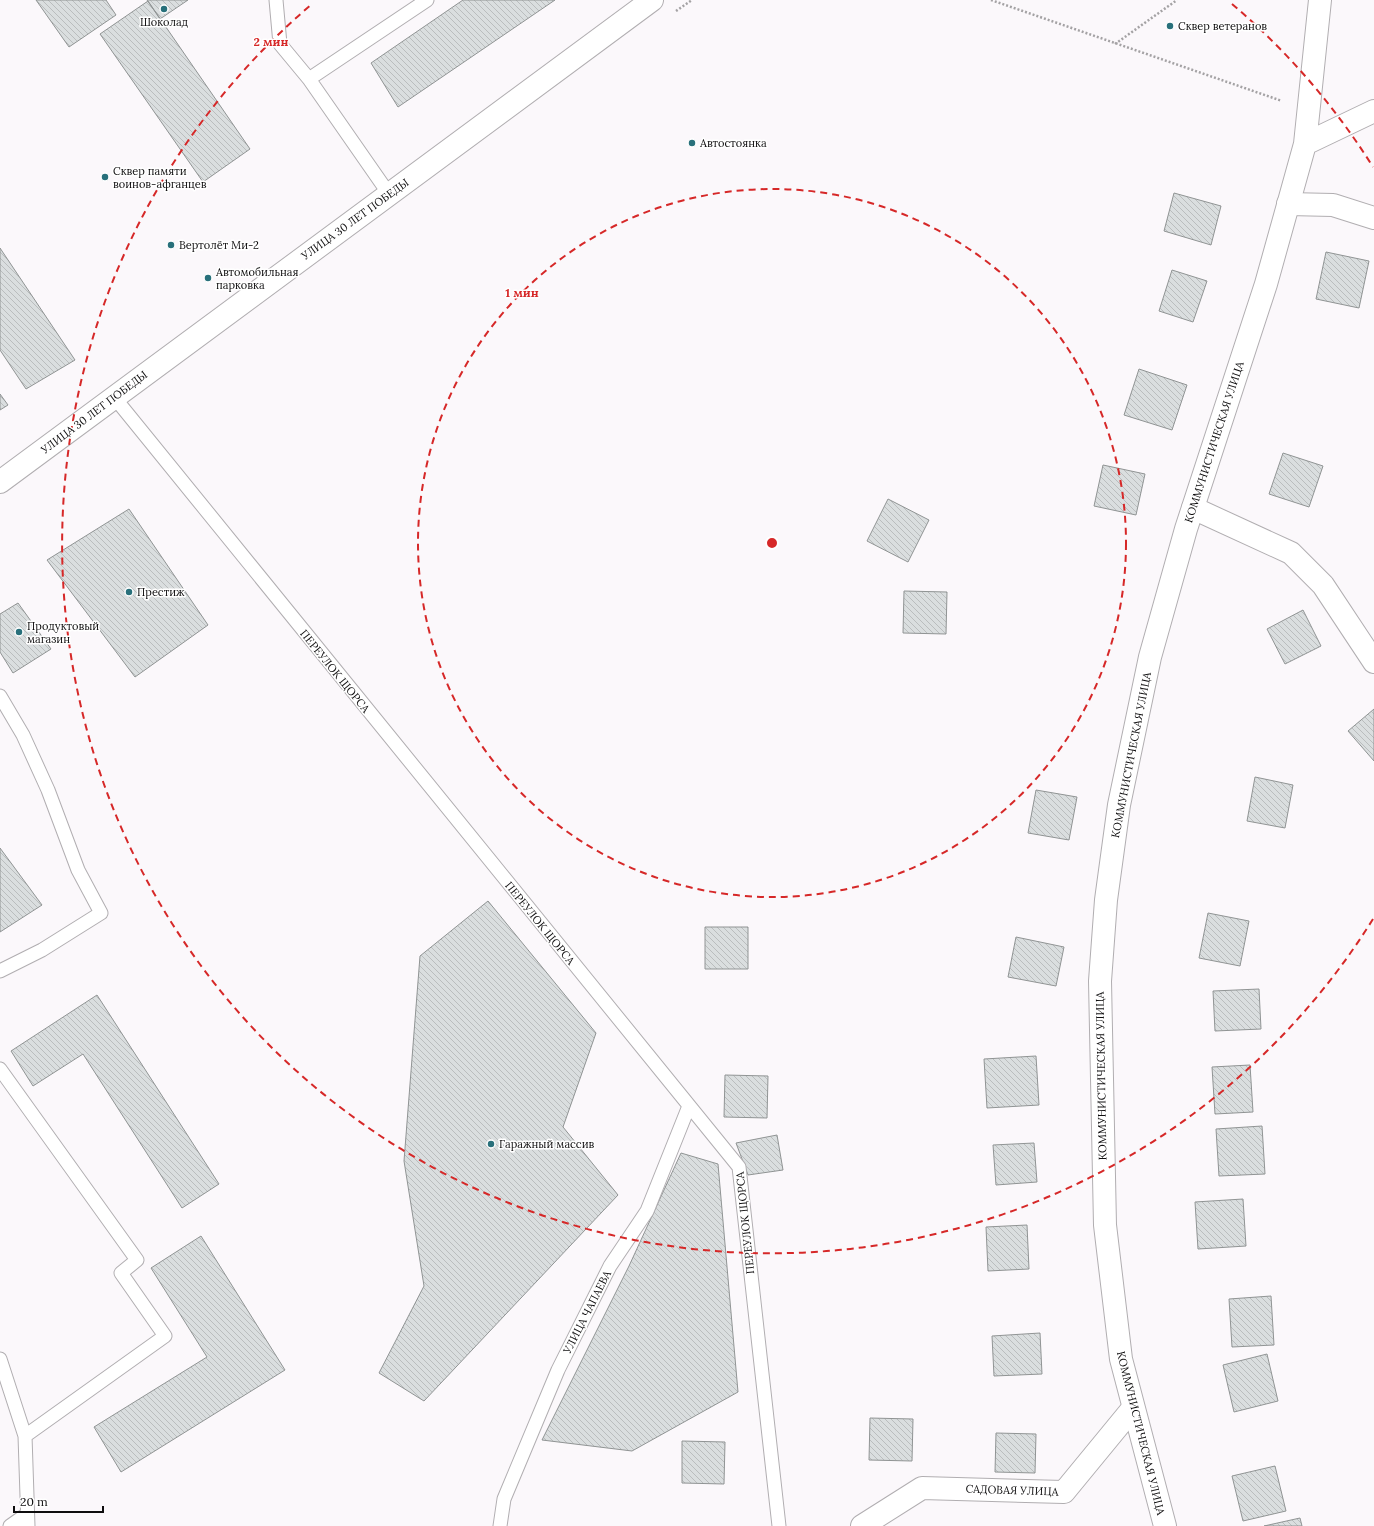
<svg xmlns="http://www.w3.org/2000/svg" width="1374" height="1526" viewBox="0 0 1374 1526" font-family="Lora,serif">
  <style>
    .building { fill: url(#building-back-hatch); stroke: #909494 }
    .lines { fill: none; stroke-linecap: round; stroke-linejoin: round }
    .lane-casing { stroke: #b1aeb1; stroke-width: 15 }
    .street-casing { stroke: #b1aeb1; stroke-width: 24 }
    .secondary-casing { stroke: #b1aeb1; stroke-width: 24 }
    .path { stroke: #a4a2a4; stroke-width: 2.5; stroke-dasharray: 2 2; stroke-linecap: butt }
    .lane { stroke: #fff; stroke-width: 13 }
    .street { stroke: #fff; stroke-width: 22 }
    .secondary { stroke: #fff; stroke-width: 22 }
    .ring { fill: none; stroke: #d62828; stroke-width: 2; stroke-dasharray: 7 5 }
    .poi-dot { fill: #28707b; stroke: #fff; stroke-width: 1.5 }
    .labels { text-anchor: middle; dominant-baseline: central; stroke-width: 3; stroke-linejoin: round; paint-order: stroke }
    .poi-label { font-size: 11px; fill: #0e0d0e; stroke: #fff; text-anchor: start }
    .street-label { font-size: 11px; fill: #0e0d0e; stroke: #fff }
    .centre { fill: #d62828; stroke: #fff; stroke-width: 2 }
    .ring-label { font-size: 12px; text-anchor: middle; font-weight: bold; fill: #d62828; stroke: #fff; stroke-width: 3; stroke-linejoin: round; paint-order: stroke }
  </style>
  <defs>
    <pattern id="building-back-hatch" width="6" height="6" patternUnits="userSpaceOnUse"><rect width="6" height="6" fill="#dadedf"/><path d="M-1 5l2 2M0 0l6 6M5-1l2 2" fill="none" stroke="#babdbe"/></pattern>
  </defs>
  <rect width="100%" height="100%" fill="#fbf8fb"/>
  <!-- building -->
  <path class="building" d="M 36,0 L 106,0 L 116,15 L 69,47 Z
    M 147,0 L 188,0 L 160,19 Z
    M 463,0 L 555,0 L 398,107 L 371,63 Z
    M 148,1 L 250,149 L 203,182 L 100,34 Z
    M 1174,193 L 1221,206 L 1211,245 L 1164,231 Z
    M 0,248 L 75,360 L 26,389 L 0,350 Z
    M 1326,252 L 1369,261 L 1359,308 L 1316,299 Z
    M 1172,270 L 1207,281 L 1193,322 L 1159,311 Z
    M 1139,369 L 1187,385 L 1172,430 L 1124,415 Z
    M 0,394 L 8,405 L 0,410 Z
    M 1283,453 L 1323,466 L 1309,507 L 1269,494 Z
    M 1103,465 L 1145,474 L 1136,515 L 1094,506 Z
    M 888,499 L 929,520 L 908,562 L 867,541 Z
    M 129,509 L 208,625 L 135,677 L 47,560 Z
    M 904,591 L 947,592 L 946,634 L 903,633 Z
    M 18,603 L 51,649 L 13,673 L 0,652 L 0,614 Z
    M 1303,610 L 1321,646 L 1285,664 L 1267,629 Z
    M 1374,709 L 1374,761 L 1348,731 Z
    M 1255,777 L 1293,785 L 1285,828 L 1247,821 Z
    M 1036,790 L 1077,797 L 1069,840 L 1028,833 Z
    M 0,848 L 42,905 L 0,932 Z
    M 488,901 L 596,1033 L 563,1127 L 618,1195 L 424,1401 L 379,1373 L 424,1286 L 404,1161 L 420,956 Z
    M 1208,913 L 1249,921 L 1240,966 L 1199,958 Z
    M 705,927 L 748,927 L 748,969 L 705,969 Z
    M 1016,937 L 1064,947 L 1056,986 L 1008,977 Z
    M 1259,989 L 1261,1029 L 1215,1031 L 1213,991 Z
    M 97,995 L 219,1184 L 182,1208 L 83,1054 L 33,1086 L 11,1051 Z
    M 1036,1056 L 1039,1105 L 987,1108 L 984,1059 Z
    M 1250,1065 L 1253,1112 L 1215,1114 L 1212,1067 Z
    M 725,1075 L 768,1076 L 767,1118 L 724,1117 Z
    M 1262,1126 L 1265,1174 L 1219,1176 L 1216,1129 Z
    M 777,1135 L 783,1170 L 748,1175 L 736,1143 Z
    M 1034,1143 L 1037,1182 L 996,1185 L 993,1145 Z
    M 681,1153 L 718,1164 L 738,1392 L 632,1451 L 542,1440 L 629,1266 Z
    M 1243,1199 L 1246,1246 L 1198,1249 L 1195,1202 Z
    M 1027,1225 L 1029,1269 L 988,1271 L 986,1227 Z
    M 201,1236 L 285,1370 L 121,1472 L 94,1427 L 207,1357 L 151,1268 Z
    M 1271,1296 L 1274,1345 L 1232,1347 L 1229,1299 Z
    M 1040,1333 L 1042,1374 L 994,1376 L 992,1336 Z
    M 1267,1354 L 1278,1401 L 1234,1412 L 1223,1365 Z
    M 870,1418 L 913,1419 L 912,1461 L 869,1460 Z
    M 996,1433 L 1036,1434 L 1035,1473 L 995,1472 Z
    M 682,1441 L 725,1442 L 724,1484 L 682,1483 Z
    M 1275,1466 L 1286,1511 L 1243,1521 L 1232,1476 Z
    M 1300,1518 L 1302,1526 L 1264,1526 Z"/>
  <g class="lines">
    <defs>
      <path id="lane" d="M 276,0 L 280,44 L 309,79 L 389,194
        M 309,79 L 427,0
        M 114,397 L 739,1167 L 779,1526
        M 0,696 L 23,735 L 48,790 L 78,870 L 101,913 L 42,950 L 0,971
        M 0,1069 L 137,1260 L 121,1273 L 165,1336 L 25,1436 L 0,1359
        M 25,1436 L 28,1526
        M 10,1526 L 27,1514
        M 500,1526 L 504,1499 L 558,1370 L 610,1266 L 647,1211 L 689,1106"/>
      <path id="street" d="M 1288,204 L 1333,205 L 1374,218
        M 1193,508 L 1291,553 L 1323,585 L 1374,662
        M 862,1526 L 922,1488 L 1064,1492 L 1133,1408"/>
      <path id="secondary" d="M 1305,144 L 1374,111
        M 0,482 L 652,0
        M 1165,1526 L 1121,1359 L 1105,1225 L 1100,981 L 1106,900 L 1119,805 L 1150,657 L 1186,529 L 1266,284 L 1305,144 L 1320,0"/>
    </defs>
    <!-- lane casing -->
    <use href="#lane" class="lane-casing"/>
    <!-- street casing -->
    <use href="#street" class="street-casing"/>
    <!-- secondary casing -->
    <use href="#secondary" class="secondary-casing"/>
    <!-- path -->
    <path class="path" d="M 991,0 L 1282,101
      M 676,11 L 692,0
      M 1115,44 L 1177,0"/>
    <!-- lane -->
    <use href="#lane" class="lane"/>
    <!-- street -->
    <use href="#street" class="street"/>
    <!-- secondary -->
    <use href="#secondary" class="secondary"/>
  </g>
  <!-- distance rings -->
  <g class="ring">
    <circle cx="772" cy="543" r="354"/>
    <path d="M1373 919A709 709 0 1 1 312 4M1232 4A709 709 0 0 1 1373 167"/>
  </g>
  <!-- markers -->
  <g class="poi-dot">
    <circle cx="164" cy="9" r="4"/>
    <circle cx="1170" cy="26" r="4"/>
    <circle cx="692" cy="143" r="4"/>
    <circle cx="105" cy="177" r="4"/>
    <circle cx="171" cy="245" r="4"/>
    <circle cx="208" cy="278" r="4"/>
    <circle cx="129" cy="592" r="4"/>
    <circle cx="19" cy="632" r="4"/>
    <circle cx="491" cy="1144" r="4"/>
  </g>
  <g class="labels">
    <!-- poi labels -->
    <g class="poi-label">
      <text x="164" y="22" text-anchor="middle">Шоколад</text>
      <text x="1178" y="26">Сквер ветеранов</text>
      <text x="700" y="143">Автостоянка</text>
      <text x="113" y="171">Сквер памяти<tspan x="113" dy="13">воинов-афганцев</tspan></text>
      <text x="179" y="245">Вертолёт Ми-2</text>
      <text x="216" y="272">Автомобильная<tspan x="216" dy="13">парковка</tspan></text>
      <text x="137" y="592">Престиж</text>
      <text x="27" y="626">Продуктовый<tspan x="27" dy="13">магазин</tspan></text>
      <text x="499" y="1144">Гаражный массив</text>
    </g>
    <!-- street labels -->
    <g class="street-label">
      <text transform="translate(355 219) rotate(-36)">УЛИЦА 30 ЛЕТ ПОБЕДЫ</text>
      <text transform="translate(94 412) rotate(-37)">УЛИЦА 30 ЛЕТ ПОБЕДЫ</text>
      <text transform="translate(1214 442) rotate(-72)">КОММУНИСТИЧЕСКАЯ УЛИЦА</text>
      <text transform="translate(335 671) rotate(51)">ПЕРЕУЛОК ЩОРСА</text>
      <text transform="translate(1131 755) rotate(-79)">КОММУНИСТИЧЕСКАЯ УЛИЦА</text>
      <text transform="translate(540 923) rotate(51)">ПЕРЕУЛОК ЩОРСА</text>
      <text transform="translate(1101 1076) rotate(-91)">КОММУНИСТИЧЕСКАЯ УЛИЦА</text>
      <text transform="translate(745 1223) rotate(-96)">ПЕРЕУЛОК ЩОРСА</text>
      <text transform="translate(587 1312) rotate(-63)">УЛИЦА ЧАПАЕВА</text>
      <text transform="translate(1141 1433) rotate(76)">КОММУНИСТИЧЕСКАЯ УЛИЦА</text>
      <text transform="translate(1012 1490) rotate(2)">САДОВАЯ УЛИЦА</text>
    </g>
  </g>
  <circle cx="772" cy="543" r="6" class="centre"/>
  <g class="ring-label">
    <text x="271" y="46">2 мин</text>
    <text x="522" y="297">1 мин</text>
  </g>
  <!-- scale -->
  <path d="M14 1506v6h89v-6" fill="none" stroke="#0e0d0e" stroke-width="2"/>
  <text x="20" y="1506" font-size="12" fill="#0e0d0e" stroke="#ffffff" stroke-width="3" paint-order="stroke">20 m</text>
</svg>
